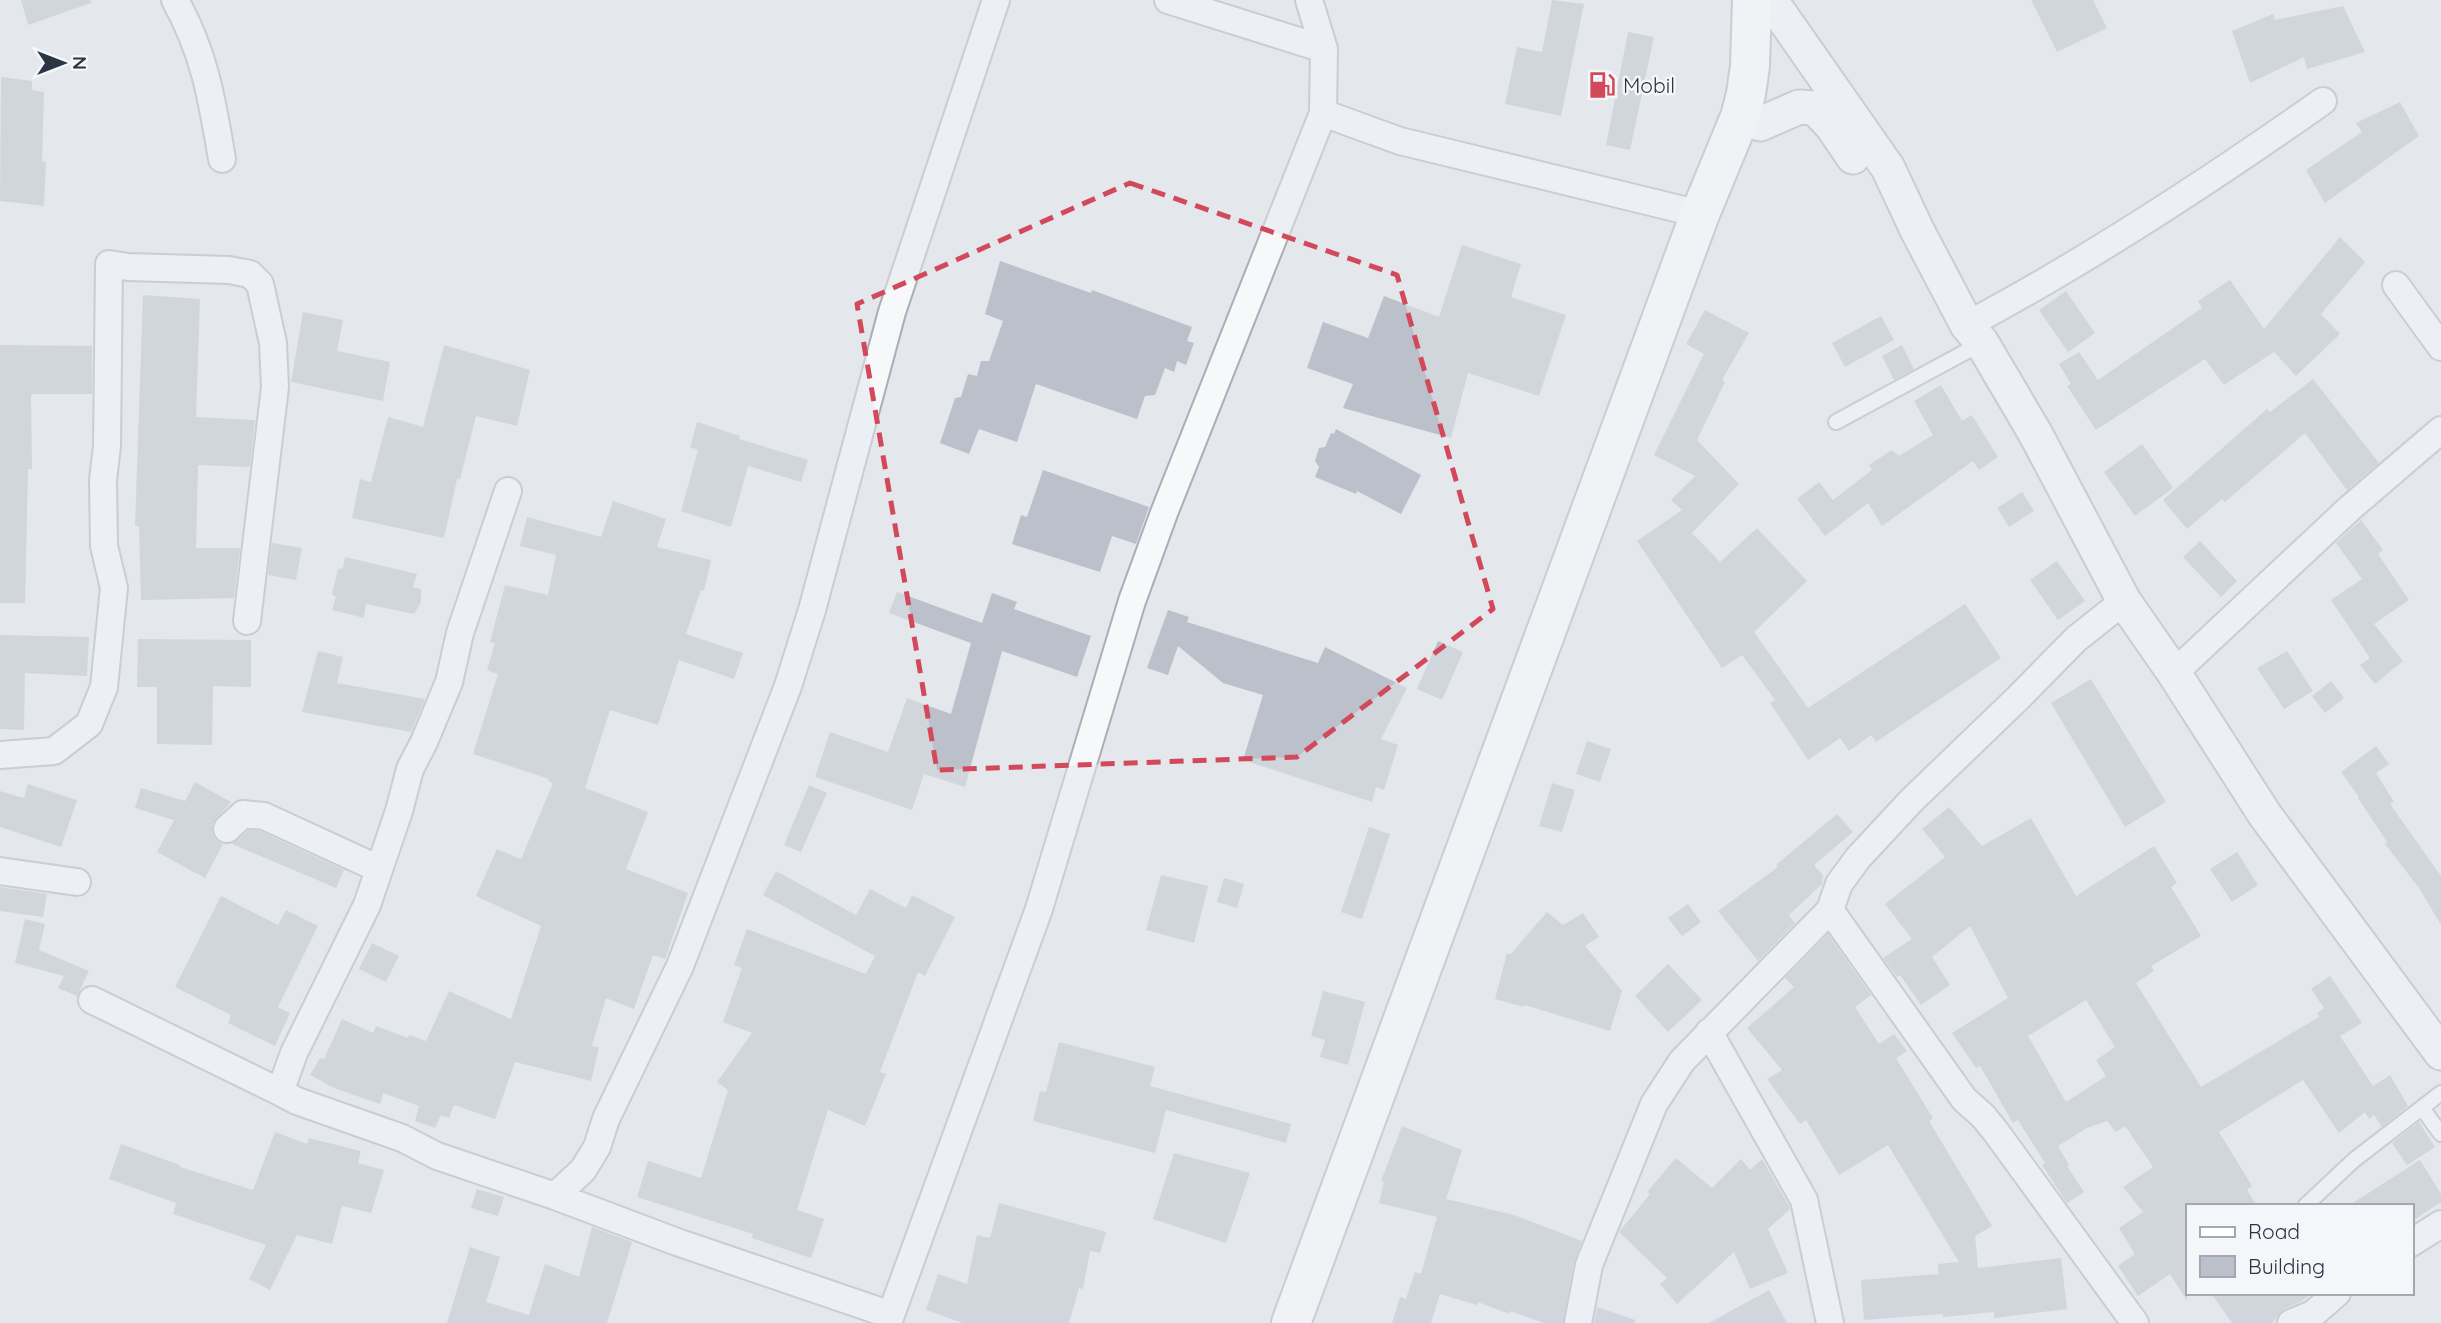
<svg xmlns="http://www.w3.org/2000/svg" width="2441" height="1323" viewBox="0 0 2441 1323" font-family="Quicksand,sans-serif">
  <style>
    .building { fill: #bbc0ca; fill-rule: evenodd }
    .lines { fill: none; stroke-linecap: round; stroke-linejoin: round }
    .service-casing { stroke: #a9aeb7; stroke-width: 18 }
    .minor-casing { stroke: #a9aeb7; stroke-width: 30 }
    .tertiary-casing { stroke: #a9aeb7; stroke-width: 37 }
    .secondary-casing { stroke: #a9aeb7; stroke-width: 42 }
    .service { stroke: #f7f8fa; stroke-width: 14 }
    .minor { stroke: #f7f8fa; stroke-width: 26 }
    .tertiary { stroke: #f7f8fa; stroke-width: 33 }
    .secondary { stroke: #fff; stroke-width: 38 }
    .marked { fill: none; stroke: #d1495b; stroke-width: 5; stroke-dasharray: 14 9; stroke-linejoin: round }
    .labels { text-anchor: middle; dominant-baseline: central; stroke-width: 5; stroke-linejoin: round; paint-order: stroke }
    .poi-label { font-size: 21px; fill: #2b3445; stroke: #f4f6f9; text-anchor: start }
  </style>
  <rect width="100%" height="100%" fill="#e4e7ec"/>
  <!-- building -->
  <path class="building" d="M 21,0 L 91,0 L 91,3 L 28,25 Z
    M 1552,0 L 1584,4 L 1561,116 L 1505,104 L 1517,47 L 1542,52 Z
    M 2031,0 L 2093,0 L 2107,28 L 2057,52 Z
    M 2343,6 L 2365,52 L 2307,69 L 2304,57 L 2250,83 L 2232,31 L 2273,14 L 2275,20 Z
    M 1628,32 L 1654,37 L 1630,150 L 1606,145 Z
    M 1,77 L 32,81 L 32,90 L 44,92 L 42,161 L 46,162 L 44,206 L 0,201 Z
    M 2400,102 L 2419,136 L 2325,203 L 2306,170 L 2362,132 L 2356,123 Z
    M 2340,237 L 2365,262 L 2321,314 L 2340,334 L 2296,376 L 2274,352 L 2224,385 L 2205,359 L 2096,430 L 2067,386 L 2071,384 L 2059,364 L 2079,352 L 2098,380 L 2202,308 L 2198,301 L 2230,280 L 2264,329 Z
    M 1462,245 L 1521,264 L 1511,297 L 1566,315 L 1539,396 L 1468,373 L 1451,438 L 1343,408 L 1353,384 L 1307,368 L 1323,322 L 1368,338 L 1384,296 L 1439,317 Z
    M 1000,261 L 1091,293 L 1092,290 L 1192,327 L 1187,341 L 1194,343 L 1186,365 L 1177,361 L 1174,372 L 1165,368 L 1155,395 L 1145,396 L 1137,419 L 1036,384 L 1017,442 L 979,429 L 969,454 L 940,443 L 955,398 L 961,397 L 968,374 L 977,376 L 981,361 L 989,361 L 1003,321 L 985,314 Z
    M 2066,291 L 2095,333 L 2068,352 L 2039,310 Z
    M 143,295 L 200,299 L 196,417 L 255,420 L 250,467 L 198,465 L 196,548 L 240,548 L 234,598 L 141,600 L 139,526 L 135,526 Z
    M 1705,310 L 1749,333 L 1722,380 L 1725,382 L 1697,440 L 1739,484 L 1692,533 L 1720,562 L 1757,528 L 1807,581 L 1754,632 L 1808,708 L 1965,604 L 2001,658 L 1876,742 L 1871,735 L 1849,751 L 1840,738 L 1808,760 L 1770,703 L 1775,700 L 1742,655 L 1722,668 L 1637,541 L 1682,510 L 1671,500 L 1695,476 L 1654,455 L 1704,354 L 1686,344 Z
    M 303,312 L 343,320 L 337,351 L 390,362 L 383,401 L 291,382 Z
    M 1881,316 L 1894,340 L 1845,367 L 1832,343 Z
    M 0,345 L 92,346 L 92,394 L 32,394 L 31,397 L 32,469 L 28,469 L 25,603 L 0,603 Z
    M 444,345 L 530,370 L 517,426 L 476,416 L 460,479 L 457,479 L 444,538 L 352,518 L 360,479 L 371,482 L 388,417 L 423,427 Z
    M 1902,345 L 1914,369 L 1894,380 L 1882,356 Z
    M 2313,379 L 2379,463 L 2347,490 L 2305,433 L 2225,502 L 2222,499 L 2187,529 L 2163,500 L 2267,409 L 2270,412 Z
    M 1941,385 L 1962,421 L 1972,415 L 1998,457 L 1979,470 L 1973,461 L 1882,526 L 1868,503 L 1825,536 L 1797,499 L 1819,482 L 1833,500 L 1872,470 L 1869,465 L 1892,450 L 1899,456 L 1933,435 L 1914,401 Z
    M 697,422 L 740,436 L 739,439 L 808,460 L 801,482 L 748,466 L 731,527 L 681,511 L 698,450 L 690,447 Z
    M 1336,429 L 1421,475 L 1401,514 L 1357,491 L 1356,494 L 1315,477 L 1319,467 L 1315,461 L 1319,448 L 1325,447 L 1331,433 L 1334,434 Z
    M 2142,444 L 2173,488 L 2135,516 L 2104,472 Z
    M 1043,470 L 1149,507 L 1136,544 L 1112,536 L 1100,572 L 1012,544 L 1021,515 L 1027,517 Z
    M 2022,492 L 2034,511 L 2009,527 L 1997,508 Z
    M 613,501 L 666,519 L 657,547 L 711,560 L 704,591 L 701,590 L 686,634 L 743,653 L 734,679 L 679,660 L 658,725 L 610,710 L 585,788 L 648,812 L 626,869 L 688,893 L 665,959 L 653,955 L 634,1009 L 606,998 L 592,1046 L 599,1047 L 591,1081 L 515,1062 L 495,1119 L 454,1105 L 449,1118 L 441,1115 L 435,1128 L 415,1121 L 419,1106 L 383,1093 L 380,1104 L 334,1088 L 310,1075 L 320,1058 L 324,1059 L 342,1019 L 373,1033 L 376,1026 L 408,1038 L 409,1035 L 426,1041 L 449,991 L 511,1019 L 541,926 L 476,896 L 497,849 L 521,859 L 553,783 L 548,781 L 549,779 L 473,754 L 498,674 L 487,670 L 495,643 L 490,642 L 505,585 L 548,595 L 556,555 L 520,546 L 527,517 L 601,537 Z
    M 2361,520 L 2383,550 L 2378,554 L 2409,600 L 2374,624 L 2403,661 L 2375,684 L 2360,665 L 2370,658 L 2331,600 L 2362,579 L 2336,543 Z
    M 2200,541 L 2237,581 L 2221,597 L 2183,557 Z
    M 272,543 L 302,548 L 296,580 L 268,575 Z
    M 345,557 L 417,574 L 413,587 L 421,589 L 421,602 L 414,614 L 366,604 L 364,618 L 332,610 L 336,597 L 332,594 L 338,569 L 343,568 Z
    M 2057,561 L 2085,601 L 2058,620 L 2030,580 Z
    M 897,592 L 982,623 L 992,593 L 1017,602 L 1014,609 L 1091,636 L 1077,677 L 1002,651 L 965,787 L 924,774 L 912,810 L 815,777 L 830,732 L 888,752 L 907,698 L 951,714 L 971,643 L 889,613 Z
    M 1168,610 L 1189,617 L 1187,622 L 1318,663 L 1325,647 L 1407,688 L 1381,739 L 1398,745 L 1384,790 L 1376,787 L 1372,802 L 1243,760 L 1263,695 L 1223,683 L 1178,646 L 1168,675 L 1147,668 Z
    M 0,635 L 89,637 L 87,676 L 25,673 L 24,730 L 0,729 Z
    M 138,639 L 251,640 L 251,687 L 213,686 L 212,745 L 157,744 L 157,687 L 137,687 Z
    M 1438,641 L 1463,652 L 1442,700 L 1417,689 Z
    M 318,651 L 343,657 L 337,683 L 425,699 L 411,732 L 302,712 Z
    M 2287,651 L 2313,691 L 2284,709 L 2257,668 Z
    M 2091,679 L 2166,802 L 2125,827 L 2051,703 Z
    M 2331,681 L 2344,698 L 2325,713 L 2312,696 Z
    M 1587,741 L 1611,749 L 1600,782 L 1576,774 Z
    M 2376,746 L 2389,764 L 2376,773 L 2394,802 L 2390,804 L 2441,876 L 2441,925 L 2419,888 L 2385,844 L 2387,842 L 2358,798 L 2359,797 L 2341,772 Z
    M 195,782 L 231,802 L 212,824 L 212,832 L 215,839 L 223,844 L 205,878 L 157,852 L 174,820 L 135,808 L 141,788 L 185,801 Z
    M 1552,783 L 1575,790 L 1562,832 L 1539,826 Z
    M 28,784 L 77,800 L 61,847 L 0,827 L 0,791 L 24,798 Z
    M 809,785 L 827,793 L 801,852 L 784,845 Z
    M 1949,807 L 1982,846 L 2031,818 L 2076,896 L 2154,846 L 2177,883 L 2171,887 L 2201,936 L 2151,966 L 2154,971 L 2136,983 L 2201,1087 L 2319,1017 L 2317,1013 L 2324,1008 L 2311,989 L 2330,976 L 2362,1023 L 2340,1036 L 2373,1086 L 2390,1075 L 2408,1106 L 2382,1127 L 2374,1115 L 2369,1119 L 2365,1112 L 2339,1133 L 2303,1080 L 2219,1132 L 2252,1186 L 2247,1190 L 2257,1206 L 2187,1206 L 2187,1301 L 2170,1274 L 2138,1296 L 2118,1266 L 2135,1254 L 2119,1228 L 2143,1212 L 2123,1187 L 2153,1167 L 2125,1126 L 2116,1132 L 2107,1121 L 2087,1128 L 2058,1146 L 2069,1165 L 2067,1166 L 2084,1192 L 2067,1203 L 2042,1165 L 2045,1163 L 2018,1120 L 2013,1123 L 1980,1066 L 1976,1068 L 1952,1033 L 2008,998 L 1970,926 L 1932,957 L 1950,985 L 1921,1005 L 1900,975 L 1897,977 L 1883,958 L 1912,939 L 1885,904 L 1945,857 L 1922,829 ZM 2086,1000 L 2115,1047 L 2096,1060 L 2106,1076 L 2066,1102 L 2028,1036 Z
    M 1837,814 L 1853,832 L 1814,865 L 1823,875 L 1822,884 L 1789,915 L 1795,923 L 1758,961 L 1718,911 L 1778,867 L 1776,865 Z
    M 1369,827 L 1390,834 L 1362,919 L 1341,912 Z
    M 249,830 L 260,831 L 344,870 L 336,888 L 232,844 Z
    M 2237,852 L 2258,885 L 2232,902 L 2210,869 Z
    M 776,871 L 856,915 L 870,889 L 906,908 L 912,895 L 955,917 L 925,976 L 918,972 L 880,1072 L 886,1074 L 865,1126 L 828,1110 L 797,1210 L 824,1219 L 811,1258 L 752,1238 L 753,1234 L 637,1197 L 648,1161 L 701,1178 L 728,1090 L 717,1082 L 752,1033 L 723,1022 L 742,968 L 734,965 L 747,929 L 866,974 L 875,956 L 763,895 Z
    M 1161,875 L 1208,886 L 1194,943 L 1146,930 Z
    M 1224,878 L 1244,884 L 1237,908 L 1217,902 Z
    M 0,887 L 47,894 L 43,917 L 0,911 Z
    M 221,896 L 278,925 L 286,910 L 318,926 L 278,1007 L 290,1013 L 275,1046 L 228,1023 L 231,1015 L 175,987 Z
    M 1688,904 L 1701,922 L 1682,936 L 1668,918 Z
    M 1547,912 L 1563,925 L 1583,913 L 1599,937 L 1585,946 L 1622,991 L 1610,1031 L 1525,1005 L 1524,1007 L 1495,999 L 1507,953 L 1511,954 Z
    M 25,919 L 45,924 L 39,950 L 89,971 L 77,996 L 58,988 L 64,976 L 15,963 Z
    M 1828,934 L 1871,995 L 1855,1007 L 1879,1044 L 1894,1034 L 1907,1051 L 1896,1058 L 1933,1118 L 1929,1121 L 1992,1226 L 1975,1236 L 1978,1268 L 2061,1258 L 2067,1309 L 1994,1318 L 1994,1312 L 1943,1317 L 1943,1314 L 1864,1320 L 1861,1280 L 1939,1274 L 1938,1264 L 1959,1262 L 1888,1145 L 1839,1175 L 1806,1120 L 1800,1124 L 1767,1079 L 1782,1070 L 1747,1028 L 1794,987 L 1785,978 Z
    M 372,943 L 399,956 L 386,982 L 359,969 Z
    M 1668,964 L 1702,1000 L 1668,1032 L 1635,996 Z
    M 1323,991 L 1365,1002 L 1348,1065 L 1320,1057 L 1325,1040 L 1311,1036 Z
    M 1059,1042 L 1155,1067 L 1150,1086 L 1291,1124 L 1286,1143 L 1166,1110 L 1155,1153 L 1033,1121 L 1040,1091 L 1046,1092 Z
    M 2419,1122 L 2435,1147 L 2407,1165 L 2392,1143 Z
    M 1402,1126 L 1462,1150 L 1446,1199 L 1514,1215 L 1582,1241 L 1574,1262 L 1563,1323 L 1544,1323 L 1510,1311 L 1509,1314 L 1478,1302 L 1477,1305 L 1440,1294 L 1431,1323 L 1392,1323 L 1400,1297 L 1406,1299 L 1415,1272 L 1421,1274 L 1437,1217 L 1379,1203 L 1384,1182 L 1381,1181 Z
    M 275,1132 L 307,1144 L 309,1138 L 361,1151 L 358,1163 L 384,1170 L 371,1213 L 342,1206 L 332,1244 L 297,1235 L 270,1290 L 249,1279 L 266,1245 L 173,1214 L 176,1203 L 109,1179 L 121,1144 L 180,1165 L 180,1167 L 253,1190 Z
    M 1174,1153 L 1250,1173 L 1226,1243 L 1153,1219 Z
    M 1676,1158 L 1712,1188 L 1741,1159 L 1750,1170 L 1762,1159 L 1789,1206 L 1790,1209 L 1768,1229 L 1788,1273 L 1750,1289 L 1734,1252 L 1677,1304 L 1660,1284 L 1667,1278 L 1619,1232 L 1650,1194 L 1647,1192 Z
    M 2420,1160 L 2441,1194 L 2441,1202 L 2411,1222 L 2411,1206 L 2348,1206 Z
    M 477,1189 L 504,1197 L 498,1216 L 471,1208 Z
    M 999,1203 L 1106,1232 L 1100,1253 L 1090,1251 L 1083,1289 L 1079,1288 L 1069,1323 L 963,1323 L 926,1310 L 938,1274 L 967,1284 L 977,1235 L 990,1238 Z
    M 592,1227 L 632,1242 L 607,1323 L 447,1323 L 470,1247 L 500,1257 L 486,1302 L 529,1315 L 545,1264 L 579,1277 Z
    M 1769,1290 L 1787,1323 L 1709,1323 Z
    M 2211,1293 L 2312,1293 L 2300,1302 L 2284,1309 L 2272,1323 L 2232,1323 Z
    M 1597,1307 L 1635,1320 L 1635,1323 L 1594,1323 Z"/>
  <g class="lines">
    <defs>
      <path id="service" d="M 1836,422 L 1982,343
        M 2422,1108 L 2441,1134
        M 2305,1206 L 2354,1160 L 2441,1093"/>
      <path id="minor" d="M 175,0 C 205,54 212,100 222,159
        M 1168,0 L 1324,49 L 1323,113 L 1400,141 L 1700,214
        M 1309,0 L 1324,49
        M 2396,285 L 2441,347
        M 1967,325 C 2091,259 2208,182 2323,101
        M 508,491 L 460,633 L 449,682 L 424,742 L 410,769 L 399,811 L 367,905 L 294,1053 L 280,1092 L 297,1101 L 402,1138 L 437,1156 L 555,1196 L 677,1242 L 891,1315
        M 2124,601 L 2076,639 L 2018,698 L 1911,801 L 1858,858 L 1839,884 L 1830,910 L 1964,1099 L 1983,1116 L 1996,1132 L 2135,1323
        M 2174,673 L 2350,508 L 2441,430
        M 0,755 L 54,751 L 89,724 L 104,687 L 114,588 L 104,546 L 103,480 L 107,446 L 109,264 L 128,267 L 229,270 L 250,274 L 260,284 L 273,343 L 275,387 L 247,621
        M 227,829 L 243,814 L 264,816 L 379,869
        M 0,871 L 77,882
        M 92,1000 L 280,1092
        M 1709,1032 L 1804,1200 L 1830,1323
        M 555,1196 L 583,1170 L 597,1147 L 606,1119 L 680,966 L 788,686 L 812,610 L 892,312 L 996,0
        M 2411,1243 L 2441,1224
        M 888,1323 L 1039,909 L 1132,601 L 1164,513 L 1323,113
        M 1578,1323 L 1589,1265 L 1654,1104 L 1682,1061 L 1830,910
        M 2291,1323 L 2313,1314 L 2337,1293"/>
      <path id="tertiary" d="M 1774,5 L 1888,168 L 1917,230 L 1967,325 L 1982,343 L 2035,433 L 2124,601 L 2174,673 L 2265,815 L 2441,1053
        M 1760,124 L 1799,107 L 1815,108 L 1832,126 L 1853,157"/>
      <path id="secondary" d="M 1291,1323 L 1700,214 L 1740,117 L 1746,94 L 1750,66 L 1752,0"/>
    </defs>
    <!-- service casing -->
    <use href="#service" class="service-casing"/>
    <!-- minor casing -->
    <use href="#minor" class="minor-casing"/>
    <!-- tertiary casing -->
    <use href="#tertiary" class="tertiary-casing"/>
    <!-- secondary casing -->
    <use href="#secondary" class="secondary-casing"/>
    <!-- service -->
    <use href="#service" class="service"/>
    <!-- minor -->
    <use href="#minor" class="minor"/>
    <!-- tertiary -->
    <use href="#tertiary" class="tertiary"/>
    <!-- secondary -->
    <use href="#secondary" class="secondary"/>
  </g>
  <!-- marked area -->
  <path d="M0 0H2441V1323H0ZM 1130,183 L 1397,275 L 1493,609 L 1297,757 L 937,770 L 857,304 Z" fill="#e4e7ec" fill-opacity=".55" fill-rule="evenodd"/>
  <path class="marked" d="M 1130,183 L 1397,275 L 1493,609 L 1297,757 L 937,770 L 857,304 Z"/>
  <!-- icons -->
  <defs>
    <symbol id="fuel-bare" viewBox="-9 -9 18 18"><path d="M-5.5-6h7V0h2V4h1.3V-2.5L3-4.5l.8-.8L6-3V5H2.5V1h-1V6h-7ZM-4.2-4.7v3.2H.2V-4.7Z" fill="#d1495b" stroke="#f4f6f9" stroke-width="2.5" paint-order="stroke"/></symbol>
  </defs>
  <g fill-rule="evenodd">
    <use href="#fuel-bare" x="1583" y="66" width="38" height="38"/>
  </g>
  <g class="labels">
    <!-- poi labels -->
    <g class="poi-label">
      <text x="1623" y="85">Mobil</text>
    </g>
  </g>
  <!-- legend -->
  <rect x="2186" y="1204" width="228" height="91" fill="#f4f6f9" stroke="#a4a8b1" stroke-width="2"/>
  <rect x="2200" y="1227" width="35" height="10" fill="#ffffff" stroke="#a4a8b1" stroke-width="2"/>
  <text x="2248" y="1239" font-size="21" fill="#2b3445">Road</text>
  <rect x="2200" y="1256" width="35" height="21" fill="#bbc0ca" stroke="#a4a8b1" stroke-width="2"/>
  <text x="2248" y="1274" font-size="21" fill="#2b3445">Building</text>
  <!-- north arrow -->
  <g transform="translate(63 63) rotate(90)" stroke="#f4f6f9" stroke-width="5" paint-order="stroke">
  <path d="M0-5L12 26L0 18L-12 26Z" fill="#2b3445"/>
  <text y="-10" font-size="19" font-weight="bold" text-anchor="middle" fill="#2b3445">N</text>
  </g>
</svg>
